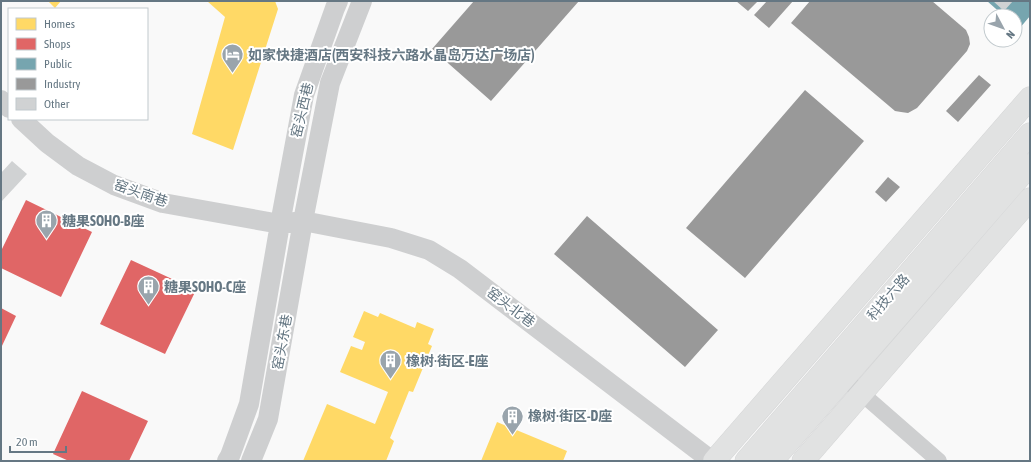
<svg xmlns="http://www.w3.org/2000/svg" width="1031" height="462" viewBox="0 0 1031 462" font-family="'Asap Condensed','Noto Sans SC',sans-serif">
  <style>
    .homes { fill: #ffd966 }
    .shops { fill: #e06666 }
    .public { fill: #76a5af }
    .industry { fill: #999 }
    .building { fill: #d0d2d3 }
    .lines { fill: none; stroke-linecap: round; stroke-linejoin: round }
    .secondary-casing { stroke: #d5d6d7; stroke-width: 23 }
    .minor { stroke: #cecfd0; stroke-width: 16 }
    .tertiary { stroke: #cecfd0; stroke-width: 20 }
    .secondary { stroke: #e1e2e2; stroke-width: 22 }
    .labels { text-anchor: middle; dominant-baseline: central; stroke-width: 4; stroke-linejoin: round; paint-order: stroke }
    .poi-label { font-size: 14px; font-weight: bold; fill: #657783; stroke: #fff; text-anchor: start }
    .street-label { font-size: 14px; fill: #657783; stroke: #fff }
  </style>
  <rect width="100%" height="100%" fill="#f9f9f9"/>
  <!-- homes -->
  <path class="homes" d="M 48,1 L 61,1 L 55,8 Z
    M 207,1 L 275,1 L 278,9 L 233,150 L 192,134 L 225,17 Z
    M 364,311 L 378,317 L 380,313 L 415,328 L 417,322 L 434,329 L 428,344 L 432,346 L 413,392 L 409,391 L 390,438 L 394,441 L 386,461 L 303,461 L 327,404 L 375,424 L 388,392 L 340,372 L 351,346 L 362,350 L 365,342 L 353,337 Z
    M 497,422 L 567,451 L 563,461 L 481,461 Z"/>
  <!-- shops -->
  <path class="shops" d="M 26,200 L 92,232 L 61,297 L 1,268 L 1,251 Z
    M 131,260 L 196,290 L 165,354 L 100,324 Z
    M 1,308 L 16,316 L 1,348 Z
    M 82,391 L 148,421 L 129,461 L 69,461 L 53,454 Z"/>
  <!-- public -->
  <path class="public" d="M 987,1 L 1030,1 L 1030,16 L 1019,29 L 1015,26 L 1015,16 L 1004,16 Z"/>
  <!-- industry -->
  <path class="industry" d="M 474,1 L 579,1 L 491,101 L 432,49 Z
    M 736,1 L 758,1 L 748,11 Z
    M 767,1 L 793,1 L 769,28 L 754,15 Z
    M 810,1 L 932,1 L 966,30 L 969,37 L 970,44 L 967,51 L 917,108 L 908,113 L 901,112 L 895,111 L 791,23 Z
    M 979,75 L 991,85 L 958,122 L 946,111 Z
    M 805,90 L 864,141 L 745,278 L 686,228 Z
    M 888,177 L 900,187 L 886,202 L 875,192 Z
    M 587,216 L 718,330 L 685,367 L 554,254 Z"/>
  <!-- building -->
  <path class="building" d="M 993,1 L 1013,1 L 1004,11 Z
    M 12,161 L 27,174 L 1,202 L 1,173 Z"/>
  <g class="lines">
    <defs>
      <path id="secondary" d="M 714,461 L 1030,98
        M 746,461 L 1030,134
        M 772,461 L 1030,165
        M 803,461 L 1030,199"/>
    </defs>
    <!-- secondary casing -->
    <use href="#secondary" class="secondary-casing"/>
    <!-- minor -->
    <path class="minor" d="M 836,371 L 939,461"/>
    <!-- tertiary -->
    <path class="tertiary" d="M 1,100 L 9,108
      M 21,119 L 47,143 L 78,166 L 114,185 L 163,203 L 280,224 L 303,221 L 391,238 L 429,250 L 460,269 L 712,461
      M 227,461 L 230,456 L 249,404 L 280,224 L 304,95 L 335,8 L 338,1
      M 251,461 L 268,419 L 303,221 L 330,83 L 362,1"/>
    <!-- secondary -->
    <use href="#secondary" class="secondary"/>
  </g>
  <!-- icons -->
  <defs>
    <symbol id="hotel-pin" viewBox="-11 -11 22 30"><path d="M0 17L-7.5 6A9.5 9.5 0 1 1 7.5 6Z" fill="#99a4ac" stroke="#fff"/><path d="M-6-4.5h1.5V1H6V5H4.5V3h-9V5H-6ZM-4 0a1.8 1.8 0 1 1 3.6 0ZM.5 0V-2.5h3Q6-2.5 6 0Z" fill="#fff"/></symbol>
    <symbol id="building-pin" viewBox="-11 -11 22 30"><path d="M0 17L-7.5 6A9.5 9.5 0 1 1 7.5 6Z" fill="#99a4ac" stroke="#fff"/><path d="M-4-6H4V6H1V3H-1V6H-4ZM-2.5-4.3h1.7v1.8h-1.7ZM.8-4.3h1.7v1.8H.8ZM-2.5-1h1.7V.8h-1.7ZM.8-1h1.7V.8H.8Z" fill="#fff"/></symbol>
  </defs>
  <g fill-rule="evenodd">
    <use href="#hotel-pin" x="220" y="42" width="25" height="34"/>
    <use href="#building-pin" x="34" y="208" width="25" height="34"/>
    <use href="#building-pin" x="136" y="274" width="25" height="34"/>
    <use href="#building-pin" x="378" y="348" width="25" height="34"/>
    <use href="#building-pin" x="500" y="404" width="25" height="34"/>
  </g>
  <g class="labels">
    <!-- poi labels -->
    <g class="poi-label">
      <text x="248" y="55">如家快捷酒店(西安科技六路水晶岛万达广场店)</text>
      <text x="62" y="221">糖果SOHO-B座</text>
      <text x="164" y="287">糖果SOHO-C座</text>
      <text x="406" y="361">橡树·街区-E座</text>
      <text x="528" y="416">橡树·街区-D座</text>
    </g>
    <!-- street labels -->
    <g class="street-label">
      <text transform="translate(302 110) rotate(-77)">窑头西巷</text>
      <text transform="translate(141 193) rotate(19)">窑头南巷</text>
      <text transform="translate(888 297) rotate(-49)">科技六路</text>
      <text transform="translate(511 307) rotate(37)">窑头北巷</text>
      <text transform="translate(282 342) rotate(-80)">窑头东巷</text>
    </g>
  </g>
  <!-- border -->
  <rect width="1031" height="462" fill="none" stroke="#657783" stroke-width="4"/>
  <!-- legend -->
  <rect x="8" y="8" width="140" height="112" fill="#ffffff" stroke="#c1c9cd"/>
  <rect x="16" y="18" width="20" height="12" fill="#ffd966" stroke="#c1c9cd"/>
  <text x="44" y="28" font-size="12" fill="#657783">Homes</text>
  <rect x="16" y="38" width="20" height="12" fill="#e06666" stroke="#c1c9cd"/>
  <text x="44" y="48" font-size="12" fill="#657783">Shops</text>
  <rect x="16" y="58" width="20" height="12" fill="#76a5af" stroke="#c1c9cd"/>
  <text x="44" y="68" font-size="12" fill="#657783">Public</text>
  <rect x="16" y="78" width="20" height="12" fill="#999999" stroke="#c1c9cd"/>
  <text x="44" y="88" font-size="12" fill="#657783">Industry</text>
  <rect x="16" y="98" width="20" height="12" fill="#d0d2d3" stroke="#c1c9cd"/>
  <text x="44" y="108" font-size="12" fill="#657783">Other</text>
  <!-- north arrow -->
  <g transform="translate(1003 28) rotate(131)"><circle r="19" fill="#ffffff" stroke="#c1c9cd"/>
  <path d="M0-3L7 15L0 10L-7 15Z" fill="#99a4ac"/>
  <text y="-6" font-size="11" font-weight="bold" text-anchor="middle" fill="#657783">N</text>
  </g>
  <!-- scale -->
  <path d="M10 446v6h56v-6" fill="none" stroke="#657783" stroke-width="2"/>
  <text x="16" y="446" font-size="12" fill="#657783" stroke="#ffffff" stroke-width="3" paint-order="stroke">20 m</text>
</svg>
